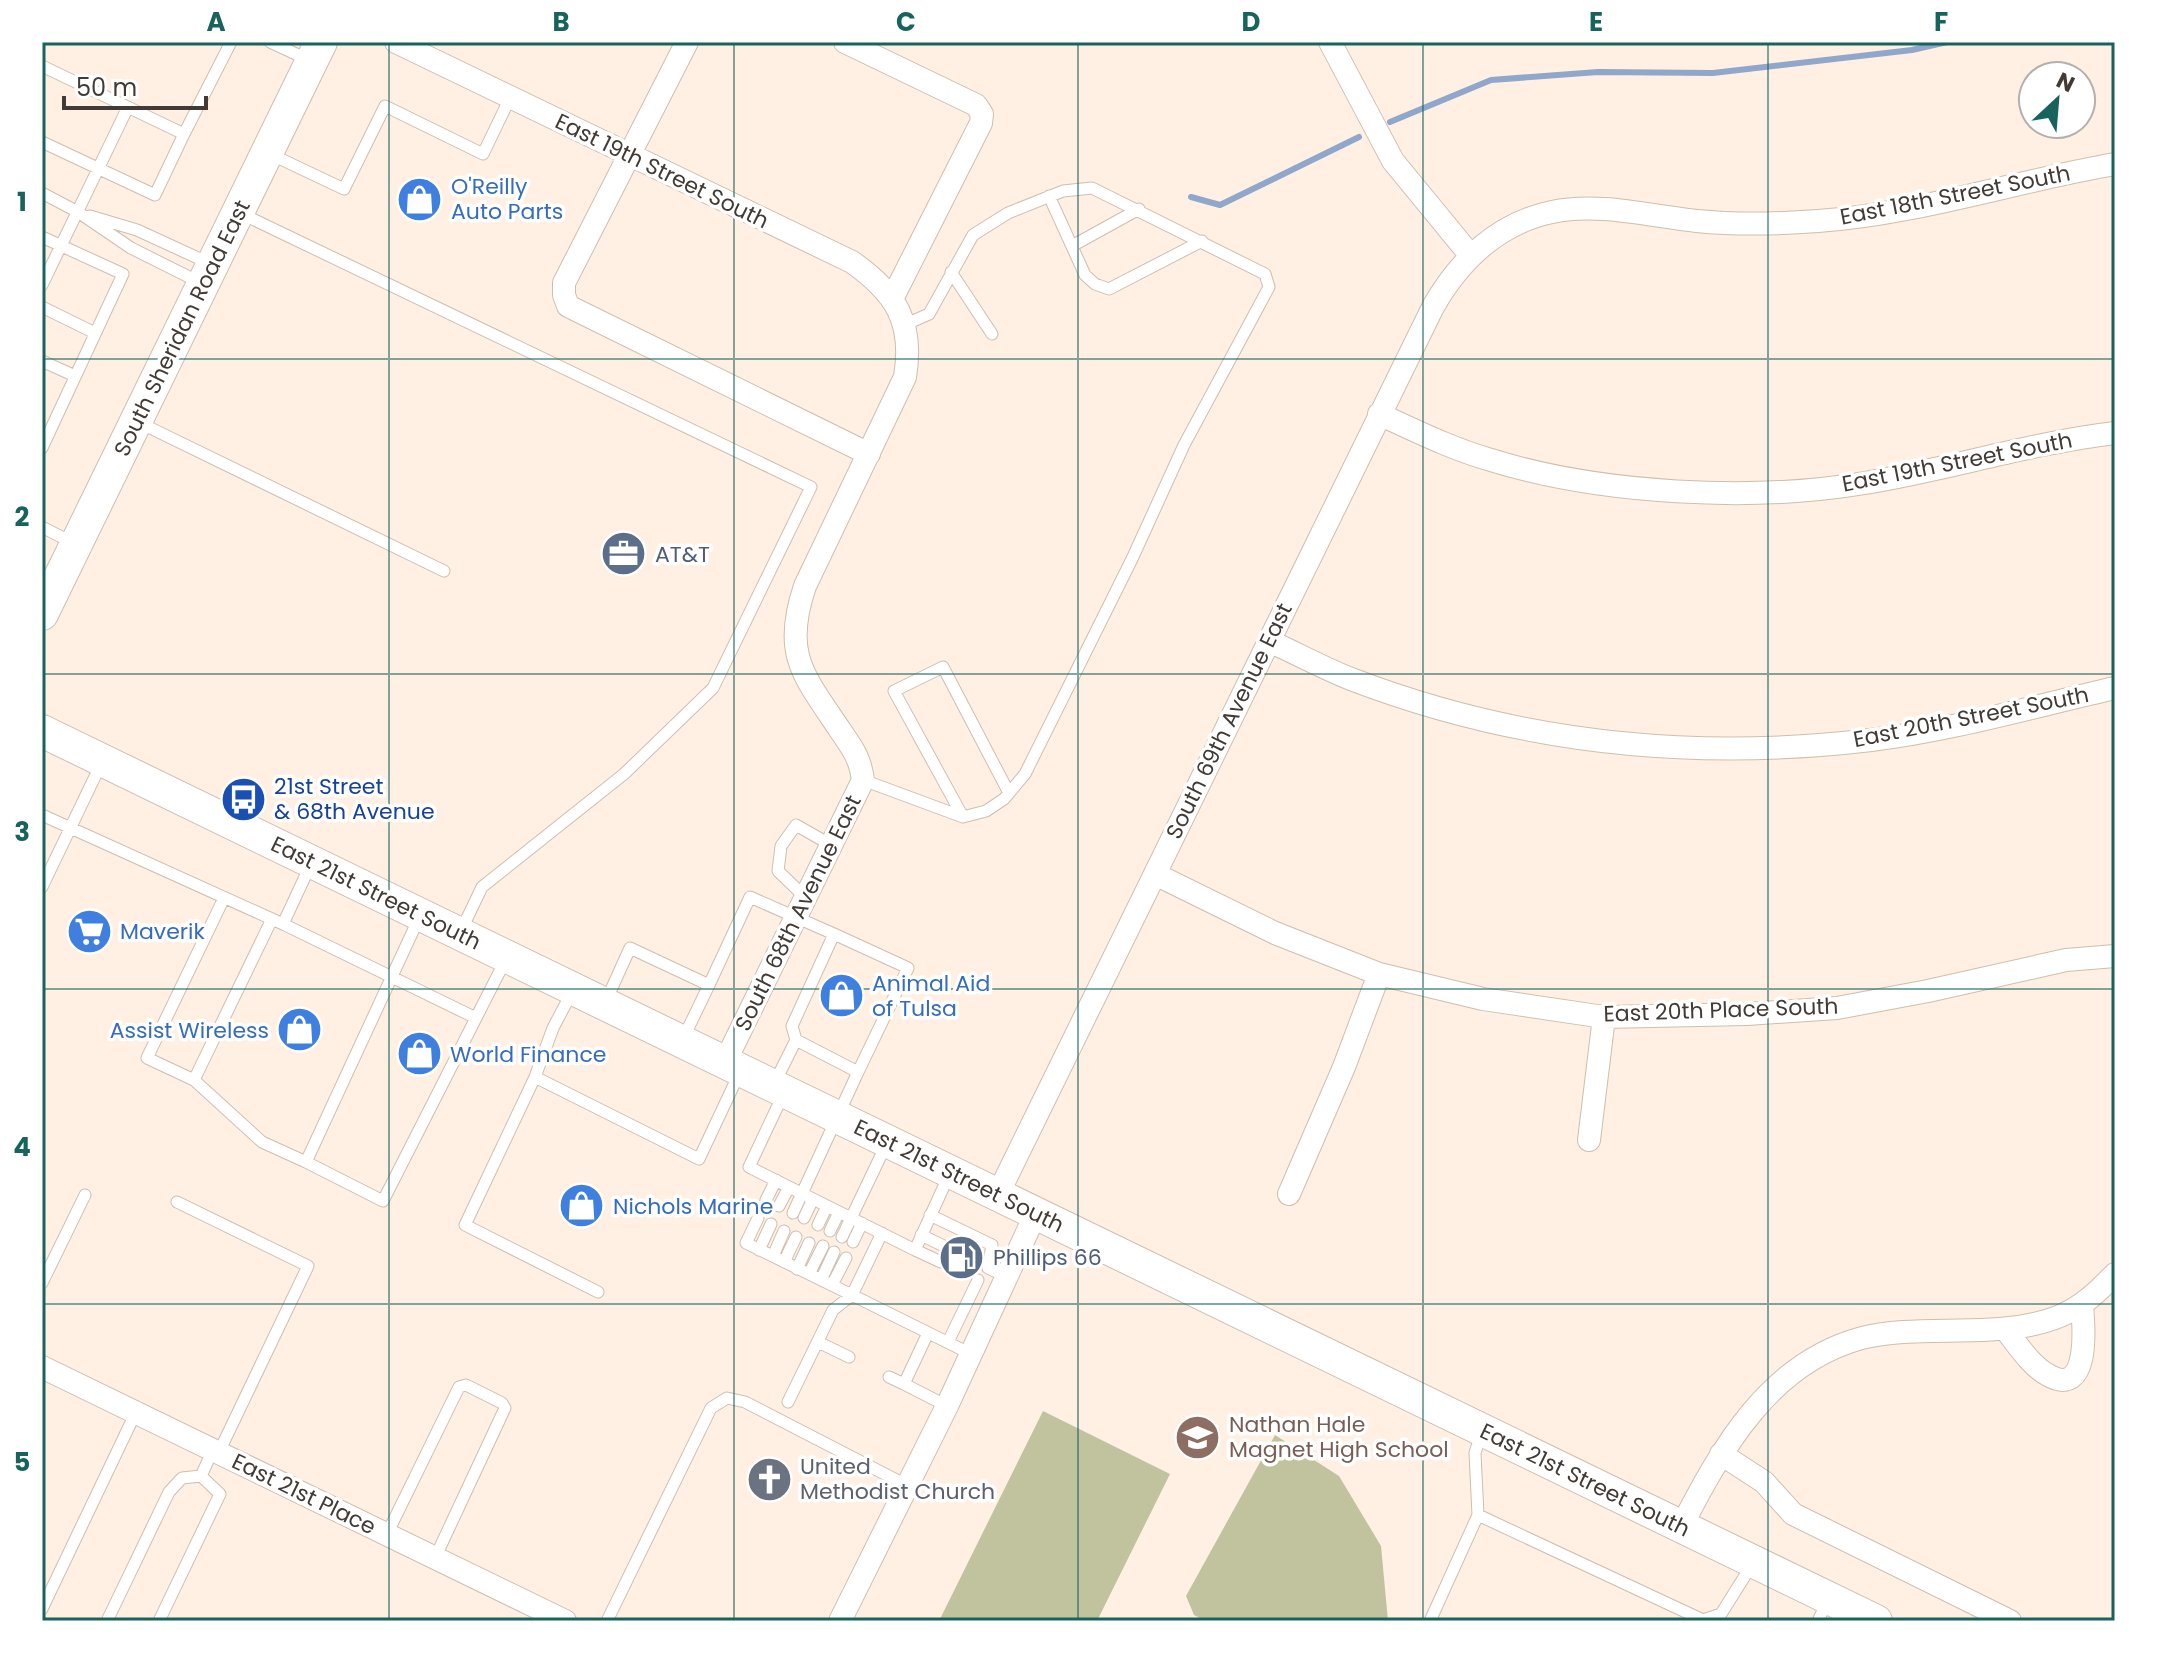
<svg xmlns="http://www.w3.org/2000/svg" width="2157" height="1663" viewBox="0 0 2157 1663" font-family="Poppins,sans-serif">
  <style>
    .green { fill: #c0c39d }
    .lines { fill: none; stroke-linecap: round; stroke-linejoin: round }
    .stream { stroke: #8fa7cb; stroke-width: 6 }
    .lane-casing { stroke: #cfbeae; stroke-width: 13 }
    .street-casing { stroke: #cfbeae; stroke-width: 24 }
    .secondary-casing { stroke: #cfbeae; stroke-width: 34 }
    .lane { stroke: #fff; stroke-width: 11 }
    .street { stroke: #fff; stroke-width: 22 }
    .secondary { stroke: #fff; stroke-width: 32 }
    .grid { fill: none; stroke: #18635b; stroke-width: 2; stroke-opacity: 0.55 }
    .labels { text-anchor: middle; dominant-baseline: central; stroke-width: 7; stroke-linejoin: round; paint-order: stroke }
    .street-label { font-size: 22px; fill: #423b35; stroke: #fff }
    .shop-label { font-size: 22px; fill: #366cbe; stroke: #fff; text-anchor: start }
    .service-label { font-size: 22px; fill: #4e5e75; stroke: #fff; text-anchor: start }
    .transit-label { font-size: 22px; fill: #164399; stroke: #fff; text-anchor: start }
    .education-label { font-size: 22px; fill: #785e54; stroke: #fff; text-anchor: start }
    .worship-label { font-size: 22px; fill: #5b616d; stroke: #fff; text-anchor: start }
    .neatline { fill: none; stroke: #18635b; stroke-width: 3 }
    .grid-label { font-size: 26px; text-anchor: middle; font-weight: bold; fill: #18635b }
  </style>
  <rect width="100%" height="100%" fill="#fff0e3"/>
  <!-- green -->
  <path class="green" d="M 1043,1411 L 1170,1474 L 1097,1621 L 939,1621 Z
    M 1275,1435 L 1339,1476 L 1381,1546 L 1388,1621 L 1206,1621 L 1194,1615 L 1186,1596 Z"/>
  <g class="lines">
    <!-- stream -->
    <path class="stream" d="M 1390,122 L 1491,80 L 1598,72 L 1713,73 L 1912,50 L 1947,42
      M 1191,197 L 1220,205 L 1359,137"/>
    <defs>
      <path id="lane" d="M 270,42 L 309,60
        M 42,66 L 184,134 L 231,42
        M 42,142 L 155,195 L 184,134
        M 268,153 L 344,189 L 385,106 L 483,154 L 510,98
        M 42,193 L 78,212 L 131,248 L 201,283
        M 1049,196 L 1085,275 L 1095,284 L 1109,289 L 1202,241
        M 242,214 L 811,487 L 713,688 L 624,774 L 482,887 L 460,933
        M 90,216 L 137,230 L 211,264
        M 42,237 L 123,274 L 42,448
        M 1072,246 L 1139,209
        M 951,272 L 992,334
        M 42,285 L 128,107
        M 42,307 L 95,333
        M 42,361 L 75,376
        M 138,422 L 444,571
        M 42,527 L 75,544
        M 863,780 L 963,817 L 986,811 L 1004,799 L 1025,774 L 1132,559 L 1184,445 L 1269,287 L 1265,274 L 1092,188 L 1063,191 L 1008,213 L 973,235 L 929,314 L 904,325
        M 42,815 L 283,924 L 476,1018 L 505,961
        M 963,817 L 894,691 L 943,667 L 1009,793
        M 42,887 L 101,764
        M 805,897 L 778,871 L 781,846 L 796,825 L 831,845
        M 224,898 L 147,1058 L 194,1080 L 262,1142 L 306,1162 L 419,918
        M 283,924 L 310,866
        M 834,934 L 908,968 L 858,1072
        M 709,985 L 750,897 L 834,934 L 792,1026 L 796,1040 L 858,1072 L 793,1213
        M 572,992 L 553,1028 L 535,1077 L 699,1159 L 739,1074
        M 606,1001 L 630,948 L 709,985 L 682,1041
        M 535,1077 L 465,1225 L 598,1292
        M 194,1080 L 272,919
        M 775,1082 L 796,1040
        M 783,1095 L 749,1167 L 915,1250 L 949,1175
        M 306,1162 L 383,1201 L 476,1018
        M 766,1200 L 776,1180
        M 177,1202 L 308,1266 L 219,1452
        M 779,1206 L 789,1187
        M 930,1215 L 992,1245 L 988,1268 L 1007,1277
        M 758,1218 L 746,1243 L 852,1295 L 882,1233
        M 804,1218 L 813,1199
        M 818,1225 L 827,1206
        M 830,1231 L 839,1212
        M 921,1235 L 948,1248
        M 842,1237 L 886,1145
        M 853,1242 L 862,1223
        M 759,1250 L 771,1224
        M 915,1250 L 941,1262
        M 773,1256 L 784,1231
        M 784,1262 L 796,1237
        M 797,1269 L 809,1243
        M 809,1274 L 823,1246
        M 821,1280 L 834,1252
        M 42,1283 L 85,1195
        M 832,1285 L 846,1258
        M 928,1333 L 904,1384 L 947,1406
        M 818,1342 L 849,1357
        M 948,1342 L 978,1280
        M 889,1377 L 904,1384
        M 788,1402 L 833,1310 L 852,1295 L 971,1354
        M 201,1476 L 213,1450
        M 1478,1515 L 1703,1620 L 1721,1614 L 1753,1563
        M 387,1534 L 459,1387 L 466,1385 L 502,1403 L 505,1408 L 435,1558
        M 42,1609 L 136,1412
        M 107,1621 L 169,1492 L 182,1478 L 201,1476 L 220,1494 L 159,1621
        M 607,1621 L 711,1408 L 727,1398 L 745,1402 L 908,1486
        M 1430,1621 L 1478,1515 L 1475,1453 L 1481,1434
        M 1818,1621 L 1827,1602"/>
      <path id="street" d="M 396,42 L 852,262 C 896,293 914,322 905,377 L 805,586 C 782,654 803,675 840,730 C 852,748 860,757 863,780 L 725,1062
        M 687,42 L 564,283 L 564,295 L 568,306 L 869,454
        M 845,42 L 976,105 L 982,114 L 981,123 L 893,297
        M 1330,42 L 1393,161 L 1471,256
        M 1379,414 C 1416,431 1452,449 1491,460 C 1600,494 1752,502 1865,483 C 1949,469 2031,443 2115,433
        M 1269,641 C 1296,653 1323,668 1351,679 C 1518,743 1694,761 1871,740 C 1953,730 2035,706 2115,688
        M 1155,874 L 1275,933 L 1379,974 L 1483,999 L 1604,1017 L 1747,1014 L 1837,1008 L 1928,991 L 2066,960 L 2115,956
        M 1589,1140 L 1604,1017
        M 998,1194 L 1433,307 C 1459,261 1498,223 1552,212 C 1599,202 1649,216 1697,221 C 1736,225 1778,224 1818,221 C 1918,214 2016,181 2115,164
        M 1289,1194 L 1344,1067 L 1379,974
        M 2005,1329 C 2017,1344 2031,1366 2048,1375 C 2090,1399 2084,1327 2082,1305
        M 42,1367 L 565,1621
        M 1721,1454 L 1764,1482 L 1793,1514 L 2010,1621
        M 1681,1527 C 1722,1448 1769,1363 1862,1338 C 1928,1321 2026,1346 2083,1303 C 2095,1295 2105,1284 2115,1274
        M 840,1621 L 947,1406 L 1036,1213"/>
      <path id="secondary" d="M 42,614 L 321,42
        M 42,731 L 1876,1621"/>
    </defs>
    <!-- lane casing -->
    <use href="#lane" class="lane-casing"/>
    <!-- street casing -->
    <use href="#street" class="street-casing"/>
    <!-- secondary casing -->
    <use href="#secondary" class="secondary-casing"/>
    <!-- lane -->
    <use href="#lane" class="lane"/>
    <!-- street -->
    <use href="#street" class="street"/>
    <!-- secondary -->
    <use href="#secondary" class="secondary"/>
  </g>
  <!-- grid -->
  <path class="grid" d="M 389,42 L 389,1621M 734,42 L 734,1621M 1078,42 L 1078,1621M 1423,42 L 1423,1621M 1768,42 L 1768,1621M 42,359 L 2115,359M 42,674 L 2115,674M 42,989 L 2115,989M 42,1304 L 2115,1304"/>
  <!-- icons -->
  <defs>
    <symbol id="shop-disc" viewBox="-11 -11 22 22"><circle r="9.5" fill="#3f7fe0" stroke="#fff"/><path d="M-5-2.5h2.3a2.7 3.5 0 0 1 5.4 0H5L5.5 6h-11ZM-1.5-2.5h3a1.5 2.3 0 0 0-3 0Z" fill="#fff"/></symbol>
    <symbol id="office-disc" viewBox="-11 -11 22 22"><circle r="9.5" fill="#5c6f8a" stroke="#fff"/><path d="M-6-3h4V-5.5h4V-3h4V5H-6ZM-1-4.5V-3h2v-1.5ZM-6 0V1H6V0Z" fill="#fff"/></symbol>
    <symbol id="bus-disc" viewBox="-11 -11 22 22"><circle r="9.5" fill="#1a4fb4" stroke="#fff"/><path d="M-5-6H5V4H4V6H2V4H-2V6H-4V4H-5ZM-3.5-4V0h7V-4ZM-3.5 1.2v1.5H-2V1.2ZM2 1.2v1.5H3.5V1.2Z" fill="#fff"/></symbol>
    <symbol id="supermarket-disc" viewBox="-11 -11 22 22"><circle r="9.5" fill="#3f7fe0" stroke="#fff"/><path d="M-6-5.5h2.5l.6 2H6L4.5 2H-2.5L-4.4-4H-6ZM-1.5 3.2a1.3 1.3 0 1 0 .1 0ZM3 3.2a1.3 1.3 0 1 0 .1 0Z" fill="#fff"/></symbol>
    <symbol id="fuel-disc" viewBox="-11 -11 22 22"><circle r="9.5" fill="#5c6f8a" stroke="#fff"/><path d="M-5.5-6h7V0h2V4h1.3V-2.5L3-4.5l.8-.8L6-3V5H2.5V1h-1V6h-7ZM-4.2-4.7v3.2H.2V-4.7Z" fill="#fff"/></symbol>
    <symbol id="school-disc" viewBox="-11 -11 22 22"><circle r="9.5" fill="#8d6e63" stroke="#fff"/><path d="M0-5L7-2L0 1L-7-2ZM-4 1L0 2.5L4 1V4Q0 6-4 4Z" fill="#fff"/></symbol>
    <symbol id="church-disc" viewBox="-11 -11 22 22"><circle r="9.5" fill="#6b7280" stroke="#fff"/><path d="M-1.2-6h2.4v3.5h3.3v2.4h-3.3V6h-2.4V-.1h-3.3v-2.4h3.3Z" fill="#fff"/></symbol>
  </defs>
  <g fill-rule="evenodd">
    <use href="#shop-disc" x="394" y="174" width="51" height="51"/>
    <use href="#office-disc" x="598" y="528" width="51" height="51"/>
    <use href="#bus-disc" x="218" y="774" width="51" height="51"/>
    <use href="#supermarket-disc" x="64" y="906" width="51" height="51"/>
    <use href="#shop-disc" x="816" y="970" width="51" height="51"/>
    <use href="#shop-disc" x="274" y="1004" width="51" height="51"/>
    <use href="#shop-disc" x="394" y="1028" width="51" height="51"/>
    <use href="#shop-disc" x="556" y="1180" width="51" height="51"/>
    <use href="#fuel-disc" x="936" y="1232" width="51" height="51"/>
    <use href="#school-disc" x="1172" y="1412" width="51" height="51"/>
    <use href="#church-disc" x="744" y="1454" width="51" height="51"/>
  </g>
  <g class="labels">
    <!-- street labels -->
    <g class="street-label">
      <text transform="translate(662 171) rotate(26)">East 19th Street South</text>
      <text transform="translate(1955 195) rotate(-11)">East 18th Street South</text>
      <text transform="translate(182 328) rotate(-64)">South Sheridan Road East</text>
      <text transform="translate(1957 462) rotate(-11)">East 19th Street South</text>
      <text transform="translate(1971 717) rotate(-11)">East 20th Street South</text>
      <text transform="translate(1229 721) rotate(-64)">South 69th Avenue East</text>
      <text transform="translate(376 893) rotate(26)">East 21st Street South</text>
      <text transform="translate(798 913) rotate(-64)">South 68th Avenue East</text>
      <text transform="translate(1721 1010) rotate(-2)">East 20th Place South</text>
      <text transform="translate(959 1176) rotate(26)">East 21st Street South</text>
      <text transform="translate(1585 1480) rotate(26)">East 21st Street South</text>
      <text transform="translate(304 1494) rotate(26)">East 21st Place</text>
    </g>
    <!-- shop labels -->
    <g class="shop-label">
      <text x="451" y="186">O'Reilly<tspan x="451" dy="25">Auto Parts</tspan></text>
      <text x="120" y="931">Maverik</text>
      <text x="872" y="983">Animal Aid<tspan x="872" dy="25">of Tulsa</tspan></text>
      <text x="269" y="1030" text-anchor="end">Assist Wireless</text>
      <text x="450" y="1054">World Finance</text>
      <text x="613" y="1206">Nichols Marine</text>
    </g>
    <!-- service labels -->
    <g class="service-label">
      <text x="655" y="554">AT&amp;T</text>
      <text x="993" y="1257">Phillips 66</text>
    </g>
    <!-- transit labels -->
    <g class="transit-label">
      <text x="274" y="786">21st Street<tspan x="274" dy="25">&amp; 68th Avenue</tspan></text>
    </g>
    <!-- education labels -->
    <g class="education-label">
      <text x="1229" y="1424">Nathan Hale<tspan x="1229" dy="25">Magnet High School</tspan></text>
    </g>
    <!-- worship labels -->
    <g class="worship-label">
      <text x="800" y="1466">United<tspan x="800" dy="25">Methodist Church</tspan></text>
    </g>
  </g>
  <!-- border -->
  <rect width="2157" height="1663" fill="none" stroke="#ffffff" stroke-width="88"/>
  <!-- north arrow -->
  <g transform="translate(2057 100) rotate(26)"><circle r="38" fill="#ffffff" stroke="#b3b1ae" stroke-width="2"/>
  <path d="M0-6L14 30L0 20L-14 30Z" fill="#18635b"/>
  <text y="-12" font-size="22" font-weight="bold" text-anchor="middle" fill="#423b35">N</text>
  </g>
  <!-- scale -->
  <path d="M64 96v12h142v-12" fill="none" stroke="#423b35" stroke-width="4"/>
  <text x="76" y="96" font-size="24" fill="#423b35" stroke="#ffffff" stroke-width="6" paint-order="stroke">50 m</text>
  <rect x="44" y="44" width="2069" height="1575" class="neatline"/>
  <g class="grid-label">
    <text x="216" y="31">A</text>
    <text x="561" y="31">B</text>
    <text x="906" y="31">C</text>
    <text x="1251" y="31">D</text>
    <text x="1596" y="31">E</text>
    <text x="1941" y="31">F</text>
    <text x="22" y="211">1</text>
    <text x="22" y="526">2</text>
    <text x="22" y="841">3</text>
    <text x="22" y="1156">4</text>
    <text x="22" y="1471">5</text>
  </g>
</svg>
